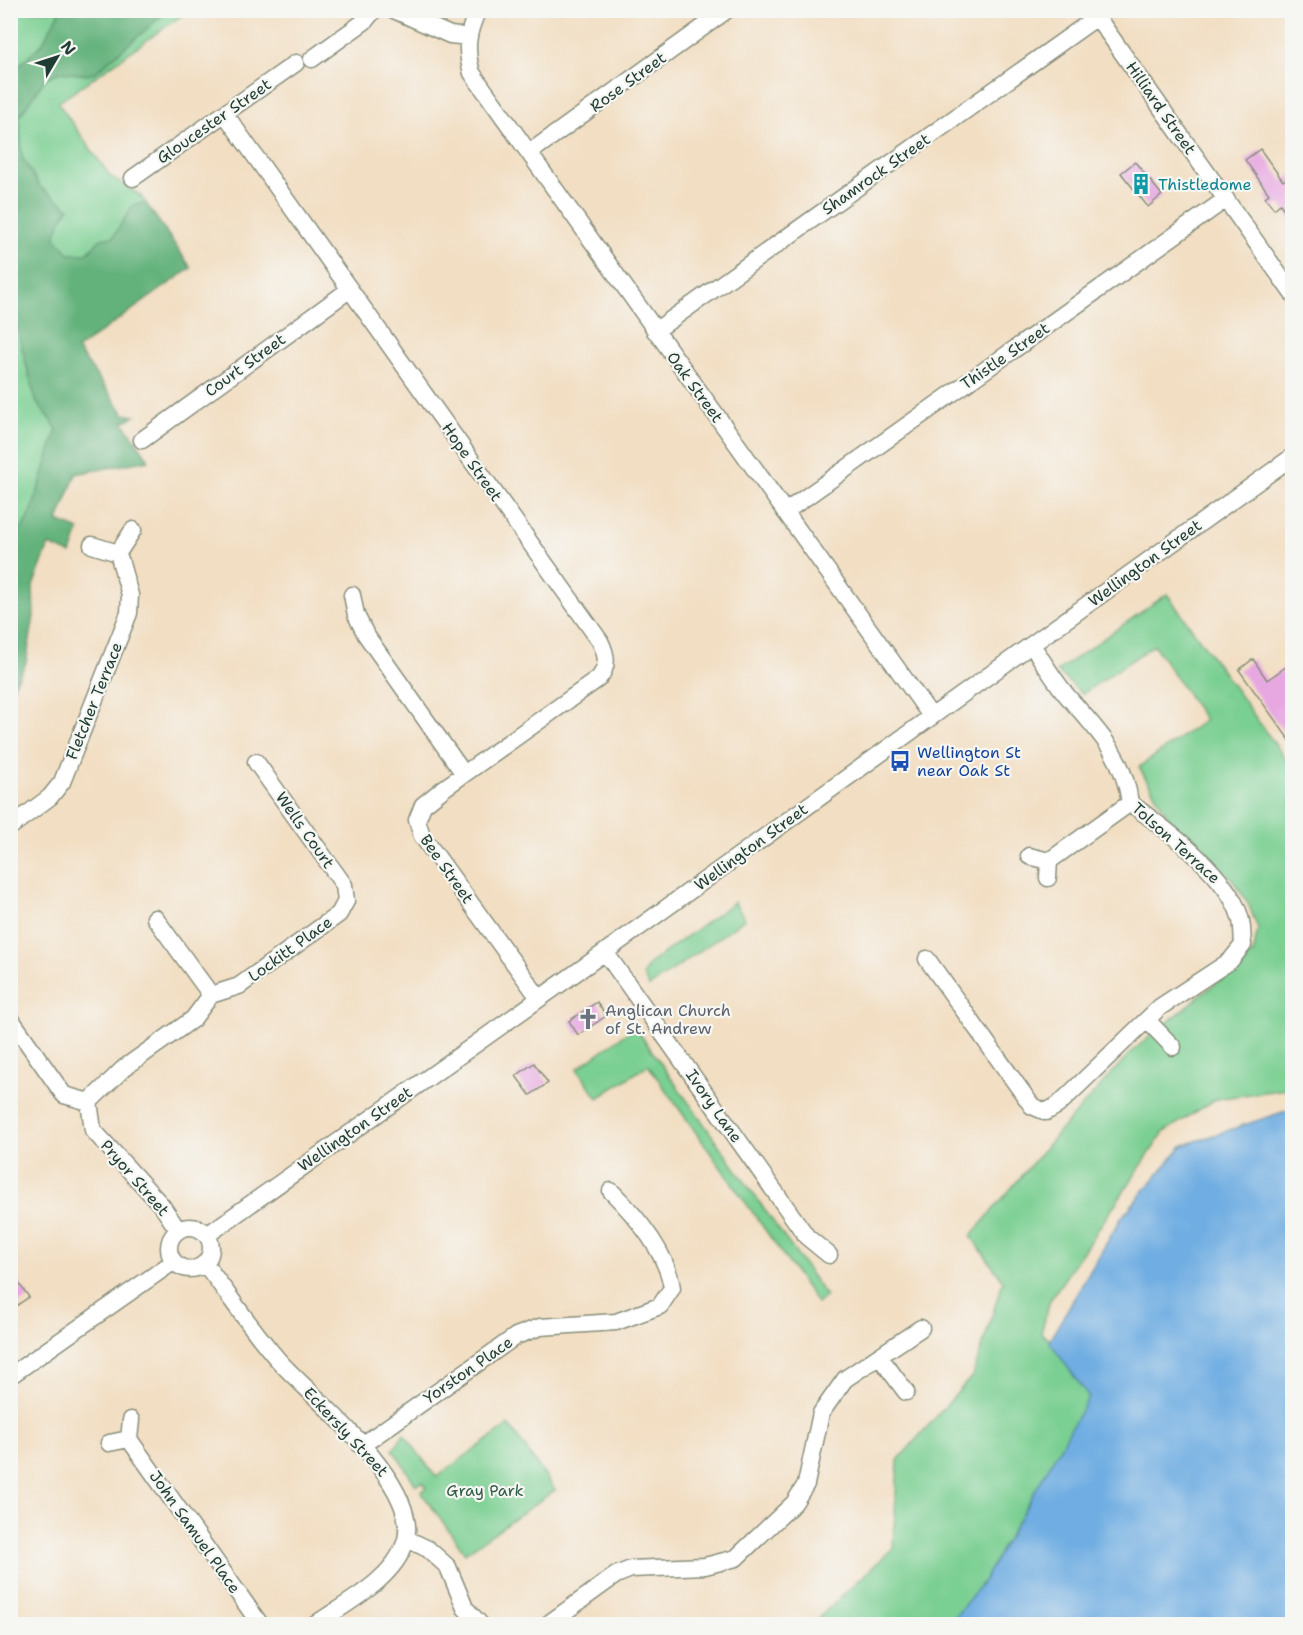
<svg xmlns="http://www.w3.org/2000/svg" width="1303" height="1635" viewBox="0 0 1303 1635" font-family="'Shantell Sans',sans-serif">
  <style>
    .green { fill: #7acf92; stroke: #4c8663; stroke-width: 1.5 }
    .forest { fill: #63b27c; stroke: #417858; stroke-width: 1.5 }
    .water { fill: #70ade2; stroke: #48758b; stroke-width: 1.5 }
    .building { fill: #e7a7e1 }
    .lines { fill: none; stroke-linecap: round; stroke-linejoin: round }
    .minor-casing { stroke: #888e7b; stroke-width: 19 }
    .minor { stroke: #fff; stroke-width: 16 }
    .labels { text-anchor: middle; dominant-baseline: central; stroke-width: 4.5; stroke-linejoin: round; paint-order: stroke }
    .street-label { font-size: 16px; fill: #1f3d34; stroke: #f6f6f2 }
    .culture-label { font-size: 16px; fill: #0d838f; stroke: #f6f6f2; text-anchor: start }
    .transit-label { font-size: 16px; fill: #164399; stroke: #f6f6f2; text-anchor: start }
    .worship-label { font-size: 16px; fill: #5b616d; stroke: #f6f6f2; text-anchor: start }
    .park-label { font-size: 16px; fill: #315a47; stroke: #f6f6f2 }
  </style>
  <rect width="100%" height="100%" fill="#f6f6f2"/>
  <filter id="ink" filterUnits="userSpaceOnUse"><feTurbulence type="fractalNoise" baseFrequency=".0167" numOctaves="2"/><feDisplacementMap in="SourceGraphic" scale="12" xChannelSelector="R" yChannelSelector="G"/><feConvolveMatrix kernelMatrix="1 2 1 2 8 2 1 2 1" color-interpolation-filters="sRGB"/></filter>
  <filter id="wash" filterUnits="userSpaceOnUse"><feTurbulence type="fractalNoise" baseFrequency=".008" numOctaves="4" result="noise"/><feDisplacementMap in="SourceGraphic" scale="24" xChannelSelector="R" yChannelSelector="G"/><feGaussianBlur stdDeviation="1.35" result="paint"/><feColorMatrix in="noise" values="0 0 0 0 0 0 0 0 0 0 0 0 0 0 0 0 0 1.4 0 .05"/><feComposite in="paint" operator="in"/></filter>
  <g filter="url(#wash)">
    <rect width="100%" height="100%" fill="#f2dec2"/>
    <!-- green -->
    <path class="green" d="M 10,11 L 188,11 L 58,103 L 110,176 L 140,195 L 191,268 L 11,254 Z
      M 11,320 L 16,325 L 36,401 L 57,429 L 32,511 L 11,548 Z
      M 1167,594 L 1292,768 L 1292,1088 L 1216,1099 L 1164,1132 L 1050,1300 L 1041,1333 L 1050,1340 L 1122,1217 L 1182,1146 L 1292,1109 L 1292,1624 L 812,1624 L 893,1548 L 898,1460 L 973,1375 L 1003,1281 L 971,1236 L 1056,1135 L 1131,1052 L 1253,953 L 1258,929 L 1248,903 L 1232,879 L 1169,818 L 1139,767 L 1205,720 L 1154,645 L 1082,694 L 1057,671 Z
      M 734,902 L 745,919 L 649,987 L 643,975 L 649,964 Z
      M 635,1027 L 826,1296 L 817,1303 L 648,1065 L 598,1098 L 577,1069 Z
      M 509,1425 L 555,1490 L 465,1553 L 421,1492 L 426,1488 L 422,1482 L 416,1485 L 393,1450 L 404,1434 L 436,1477 Z"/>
    <!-- forest -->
    <path class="forest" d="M 60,11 L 164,11 L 164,14 L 97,71 L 88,75 L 60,72 L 46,78 L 19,117 L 22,157 L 40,187 L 69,208 L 61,220 L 55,238 L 70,254 L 86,254 L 101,239 L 113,237 L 133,205 L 146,203 L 191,268 L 77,349 L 124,414 L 135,416 L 123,422 L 149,460 L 76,474 L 58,521 L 79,530 L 71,554 L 49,545 L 33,586 L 34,616 L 26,663 L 11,690 L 11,548 L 32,511 L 57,429 L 36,401 L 16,325 L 11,320 L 11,73 L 42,44 Z"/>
    <!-- water -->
    <path class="water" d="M 1292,1109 L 1292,1624 L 949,1624 L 982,1583 L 1089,1397 L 1049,1341 L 1122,1217 L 1182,1146 Z"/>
    <g id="blocks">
      <!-- building -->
      <path class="building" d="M 1260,149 L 1283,181 L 1293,174 L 1293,222 L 1280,204 L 1274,209 L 1265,197 L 1269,194 L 1245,160 Z
        M 1135,162 L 1162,195 L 1148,207 L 1121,173 Z
        M 1253,659 L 1267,680 L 1293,662 L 1293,745 L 1239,670 Z
        M 597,1002 L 606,1016 L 578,1035 L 569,1021 Z
        M 534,1063 L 548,1083 L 530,1095 L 516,1076 Z
        M 10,1271 L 29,1297 L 10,1310 Z"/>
    </g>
  </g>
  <g filter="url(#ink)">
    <use href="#blocks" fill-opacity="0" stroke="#888e7b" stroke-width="1.5"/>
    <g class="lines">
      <defs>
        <path id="minor" d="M 394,10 L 450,35 L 469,37
          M 478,10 C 467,33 465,49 472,73 L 931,716
          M 1092,10 L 1292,293
          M 312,59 L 365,21 L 374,10
          M 225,114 L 600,641 C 607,655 609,666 598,679 L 443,789 L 423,805 L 417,820 L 422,836 L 539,998
          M 529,153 L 727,10
          M 133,178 L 296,63
          M 655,331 L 1097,17
          M 142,440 L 349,290
          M 785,512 L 1226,199
          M 92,545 L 118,553 L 133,530
          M 352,595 L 356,615 L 366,635 L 464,774
          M 10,827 L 50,797 L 62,782 L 129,613 L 130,595 L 118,553
          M 1029,856 L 1049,861 L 1048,878
          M 1049,861 L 1130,803
          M 155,918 L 211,995
          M 605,952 L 807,1237 L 829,1255
          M 927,959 L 1032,1106 L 1046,1112 L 1058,1105 L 1160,1007 L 1230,961 L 1243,945 C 1242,936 1243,925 1240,917 C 1228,874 1165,829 1130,803 C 1124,756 1099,732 1069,698 C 1055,682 1044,663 1032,645
          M 10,1018 L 64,1095 L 89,1102 L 93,1130 L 162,1206 L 178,1230
          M 1147,1020 L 1173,1047
          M 89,1102 L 124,1068 L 193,1019 L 211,995 L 239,986 L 339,914 L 346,901 L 344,885 L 256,762
          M169 1248a21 21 0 1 1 42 0a21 21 0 1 1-42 0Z
          M 207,1235 L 605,952 L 1292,457
          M 205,1264 C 230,1296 253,1332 280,1362 C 315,1400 424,1487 405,1543 C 393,1580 346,1603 316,1624
          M 879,1356 L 906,1392
          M 10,1376 L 173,1262
          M 129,1439 L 260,1624
          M 109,1443 L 129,1439 L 131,1420
          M 361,1446 L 516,1336 L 540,1327 L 616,1322 L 660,1306 L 672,1288 C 667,1252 636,1216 611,1191
          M 407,1539 L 428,1549 L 448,1567 L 465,1608 L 480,1624
          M 548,1624 L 616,1575 L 631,1569 L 705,1566 L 736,1558 L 794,1503 L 806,1484 L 821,1413 L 845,1379 L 921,1328"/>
      </defs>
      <!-- minor casing -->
      <use href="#minor" class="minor-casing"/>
      <!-- minor -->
      <use href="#minor" class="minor"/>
    </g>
  </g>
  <!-- icons -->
  <defs>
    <symbol id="building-bare" viewBox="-9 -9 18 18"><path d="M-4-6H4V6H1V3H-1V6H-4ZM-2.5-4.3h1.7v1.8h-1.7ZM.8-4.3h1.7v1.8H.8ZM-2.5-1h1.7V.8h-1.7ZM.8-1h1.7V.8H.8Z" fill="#0f9aa8" stroke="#f6f6f2" stroke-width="2.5" paint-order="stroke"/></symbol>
    <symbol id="bus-bare" viewBox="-9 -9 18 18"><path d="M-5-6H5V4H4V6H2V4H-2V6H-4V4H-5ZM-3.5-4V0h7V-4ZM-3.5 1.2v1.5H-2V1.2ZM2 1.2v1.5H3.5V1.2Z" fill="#1a4fb4" stroke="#f6f6f2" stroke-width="2.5" paint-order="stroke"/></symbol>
    <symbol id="church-bare" viewBox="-9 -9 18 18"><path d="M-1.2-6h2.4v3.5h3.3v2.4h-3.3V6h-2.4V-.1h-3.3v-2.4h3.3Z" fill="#6b7280" stroke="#f6f6f2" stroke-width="2.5" paint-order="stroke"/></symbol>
  </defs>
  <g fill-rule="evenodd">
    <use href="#building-bare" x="1126" y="169" width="30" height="30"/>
    <use href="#bus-bare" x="885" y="746" width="30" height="30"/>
    <use href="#church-bare" x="573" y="1004" width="30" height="30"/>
  </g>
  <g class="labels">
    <!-- street labels -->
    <g class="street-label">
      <text transform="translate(628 82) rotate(-36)">Rose Street</text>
      <text transform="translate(1161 108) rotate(55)">Hilliard Street</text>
      <text transform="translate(214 121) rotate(-35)">Gloucester Street</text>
      <text transform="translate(876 174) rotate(-35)">Shamrock Street</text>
      <text transform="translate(1005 356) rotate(-35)">Thistle Street</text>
      <text transform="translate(245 365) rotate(-36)">Court Street</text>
      <text transform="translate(695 387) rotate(54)">Oak Street</text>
      <text transform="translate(472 462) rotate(55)">Hope Street</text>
      <text transform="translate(1145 563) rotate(-36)">Wellington Street</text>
      <text transform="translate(94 701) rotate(-68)">Fletcher Terrace</text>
      <text transform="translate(305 830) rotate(55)">Wells Court</text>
      <text transform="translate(1176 843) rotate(42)">Tolson Terrace</text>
      <text transform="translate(751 847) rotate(-36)">Wellington Street</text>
      <text transform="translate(447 869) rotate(55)">Bee Street</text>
      <text transform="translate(290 949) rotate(-36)">Lockitt Place</text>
      <text transform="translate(714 1106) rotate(55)">Ivory Lane</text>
      <text transform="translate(355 1129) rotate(-35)">Wellington Street</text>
      <text transform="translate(135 1178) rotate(49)">Pryor Street</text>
      <text transform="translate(468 1370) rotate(-35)">Yorston Place</text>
      <text transform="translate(346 1432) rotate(47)">Eckersly Street</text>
      <text transform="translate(195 1532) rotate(55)">John Samuel Place</text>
    </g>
    <!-- culture labels -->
    <g class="culture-label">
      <text x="1158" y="184">Thistledome</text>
    </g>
    <!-- transit labels -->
    <g class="transit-label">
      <text x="917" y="752">Wellington St<tspan x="917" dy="18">near Oak St</tspan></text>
    </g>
    <!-- worship labels -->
    <g class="worship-label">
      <text x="605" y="1010">Anglican Church<tspan x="605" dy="18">of St. Andrew</tspan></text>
    </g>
    <!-- park labels -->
    <g class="park-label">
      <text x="485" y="1490">Gray Park</text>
    </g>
  </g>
  <!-- margin -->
  <rect width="1303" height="1635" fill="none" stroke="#f6f6f2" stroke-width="36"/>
  <!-- north arrow -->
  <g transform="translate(57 57) rotate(51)" stroke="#f6f6f2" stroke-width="4.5" paint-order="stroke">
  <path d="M0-4.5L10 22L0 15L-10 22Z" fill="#1f3d34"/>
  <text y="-9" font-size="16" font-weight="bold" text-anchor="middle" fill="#1f3d34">N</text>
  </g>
</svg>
